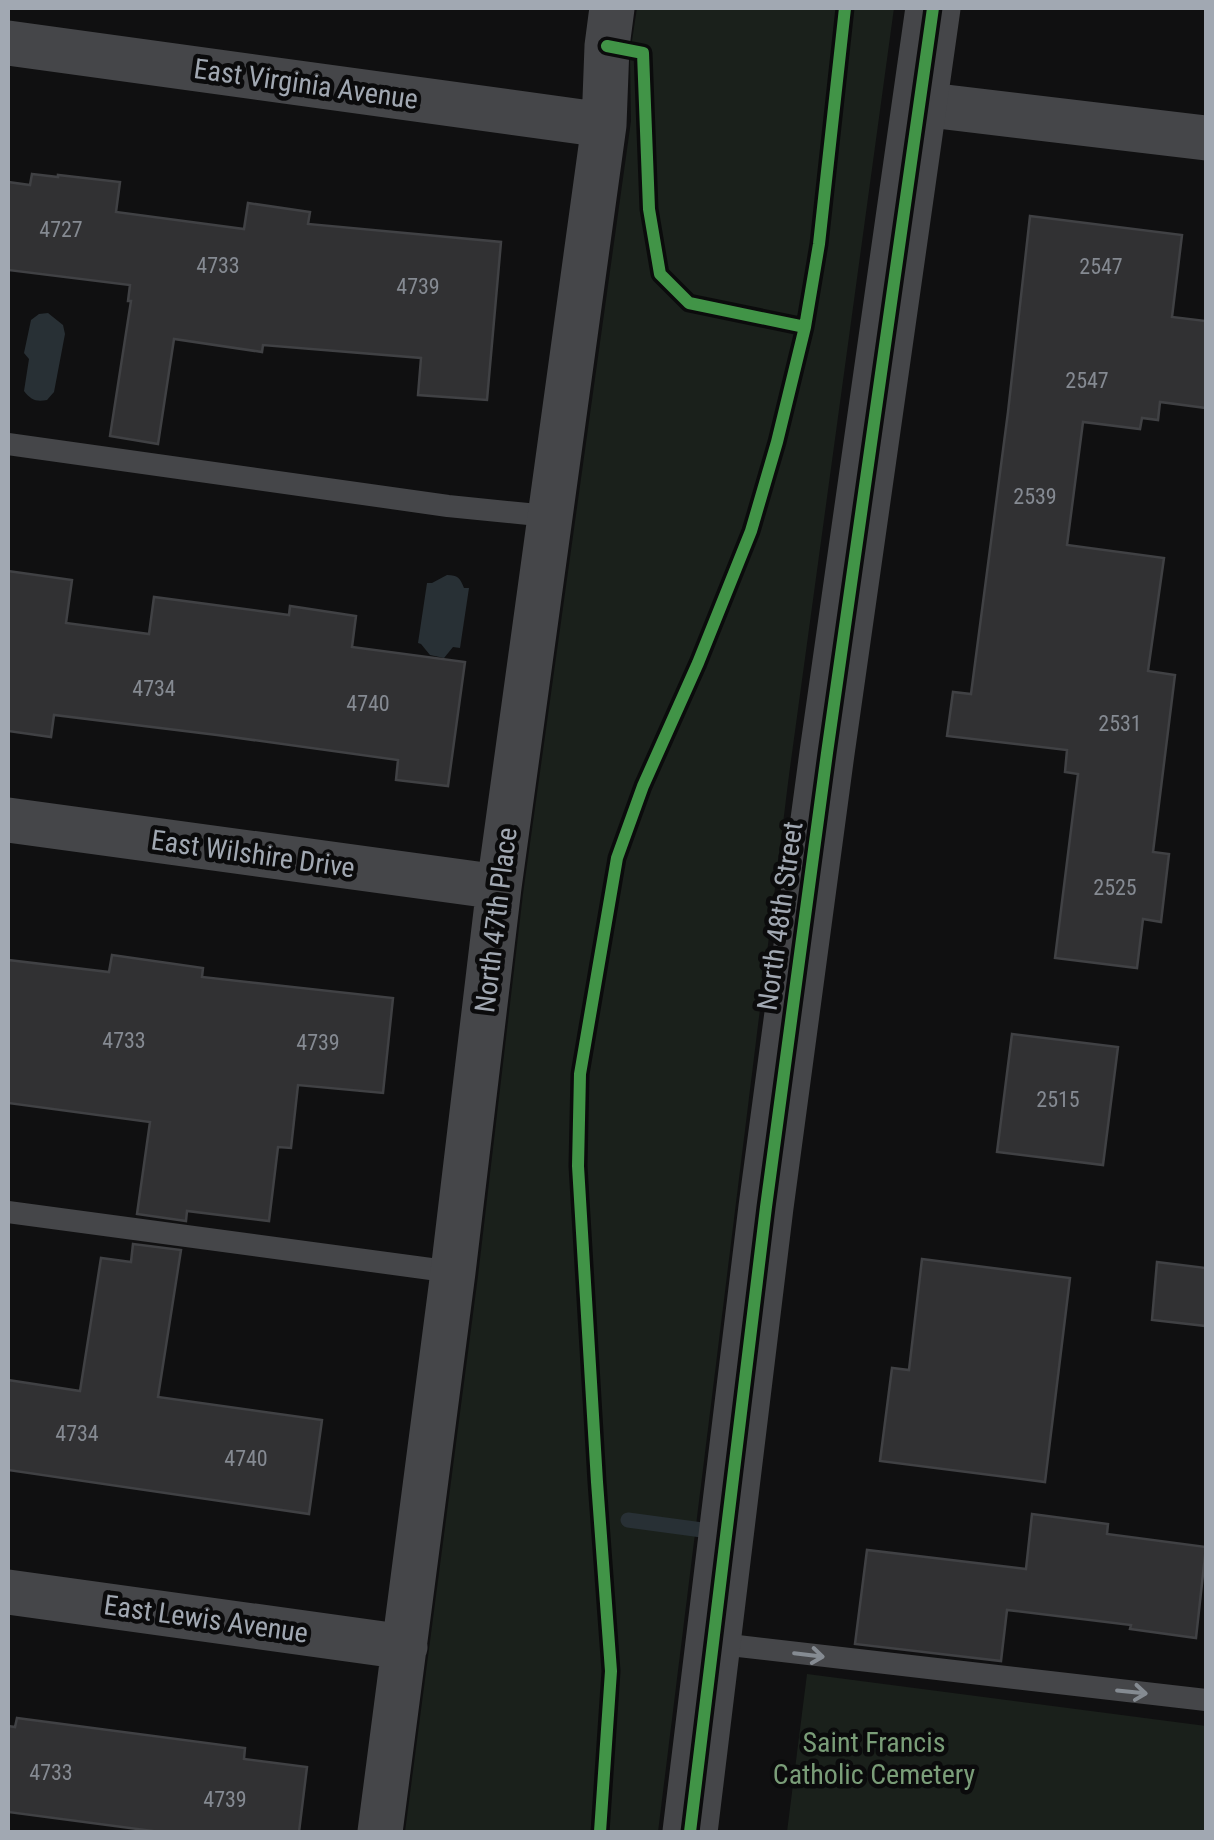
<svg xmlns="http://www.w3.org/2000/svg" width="1214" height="1840" viewBox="0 0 1214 1840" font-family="'Roboto Condensed',sans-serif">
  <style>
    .green { fill: #1a201b }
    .water { fill: #283035 }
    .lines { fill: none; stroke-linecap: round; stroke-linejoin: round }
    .stream { stroke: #283035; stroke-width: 15 }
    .building { fill: #313133; stroke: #404144; stroke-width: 2.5 }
    .service { stroke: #454649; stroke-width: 22 }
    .minor { stroke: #454649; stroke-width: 45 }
    .tertiary { stroke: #454649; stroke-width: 55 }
    .cycleway-casing { stroke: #0b0b0c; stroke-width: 19 }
    .cycleway { stroke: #419447; stroke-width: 12 }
    .oneway { stroke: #858b92 }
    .labels { text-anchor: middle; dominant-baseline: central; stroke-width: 9; stroke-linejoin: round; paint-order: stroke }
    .number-label { font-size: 22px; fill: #858a92 }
    .street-label { font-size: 28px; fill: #a1a8b2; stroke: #0b0b0c }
    .park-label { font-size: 28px; fill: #7a9d78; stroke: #0b0b0c }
  </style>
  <rect width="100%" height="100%" fill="#101011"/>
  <!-- green -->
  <path class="green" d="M 637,8 L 894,8 L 789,775 L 658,1832 L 405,1832 L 478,1276 L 523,894 L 631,121 L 630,54 Z
    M 807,1674 L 1206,1726 L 1206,1832 L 787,1832 Z"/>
  <!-- water -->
  <path class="water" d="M 48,313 L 63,325 L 65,334 L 54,392 L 47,400 C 36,402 31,400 24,391 L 29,359 L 24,353 L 31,320 L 39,314 Z
    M 447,575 C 458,575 460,578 464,588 L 469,588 L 460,648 L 453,647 L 444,658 L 430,655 L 421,644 L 418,643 L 427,583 L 432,583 Z"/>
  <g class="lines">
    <!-- stream -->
    <path class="stream" d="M 628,1520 L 717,1532"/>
  </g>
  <!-- building -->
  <path class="building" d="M 32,174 L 58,177 L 58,175 L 120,182 L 116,212 L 244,229 L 248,203 L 310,212 L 308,224 L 501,242 L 487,400 L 418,395 L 421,358 L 263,345 L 262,352 L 174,339 L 158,444 L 110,436 L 131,301 L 128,301 L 130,285 L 8,270 L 8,182 L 30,185 Z
    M 1030,216 L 1182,235 L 1172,317 L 1206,321 L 1206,408 L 1160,402 L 1158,420 L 1142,418 L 1140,429 L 1083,422 L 1067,545 L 1164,558 L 1148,671 L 1175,675 L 1153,852 L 1169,854 L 1161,922 L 1143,919 L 1137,968 L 1055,958 L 1078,774 L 1065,772 L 1067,750 L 947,736 L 953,692 L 971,694 L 1008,412 Z
    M 8,571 L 72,580 L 66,623 L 149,634 L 154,597 L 289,615 L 290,606 L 356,616 L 352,647 L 465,662 L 448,786 L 396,780 L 398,760 L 217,735 L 54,715 L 51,737 L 8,731 Z
    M 112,955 L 203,968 L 202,977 L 393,998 L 383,1093 L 298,1085 L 291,1148 L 278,1147 L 269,1221 L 187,1211 L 186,1221 L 137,1214 L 150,1122 L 8,1103 L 8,960 L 109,972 Z
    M 1012,1034 L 1118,1047 L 1103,1165 L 997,1152 Z
    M 133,1244 L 181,1250 L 158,1397 L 322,1420 L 309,1514 L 8,1470 L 8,1380 L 80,1391 L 101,1258 L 131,1262 Z
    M 922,1259 L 1070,1278 L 1045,1482 L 880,1461 L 892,1368 L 909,1370 Z
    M 1157,1262 L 1206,1268 L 1206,1326 L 1152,1320 Z
    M 1032,1514 L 1108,1524 L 1107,1534 L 1206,1547 L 1196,1638 L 1130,1629 L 1131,1625 L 1007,1610 L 1001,1661 L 855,1644 L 867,1550 L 1026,1569 Z
    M 17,1718 L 245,1748 L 244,1759 L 307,1767 L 299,1832 L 160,1832 L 8,1812 L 8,1726 L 15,1727 Z"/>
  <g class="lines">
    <!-- service -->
    <path class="service" d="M 8,444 L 448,506 L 548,516
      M 8,1212 L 453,1272
      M 712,1643 L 1206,1700"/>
    <!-- minor -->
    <path class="minor" d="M 8,43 L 604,125
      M 921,104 L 1206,138
      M 8,820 L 499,887
      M 8,1592 L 405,1647
      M 380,1832 L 453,1272 L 499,887 L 604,125 L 607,46 L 612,8"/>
    <!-- tertiary -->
    <path class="tertiary" d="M 690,1832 L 766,1207 L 827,753 L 933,8"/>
    <defs>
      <path id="cycleway" d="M 607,46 L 643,53 L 649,209 L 660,274 L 689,303 L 805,327
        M 600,1832 L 611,1671 L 597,1482 L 578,1166 L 580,1074 L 617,858 L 643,786 L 698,663 L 751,531 L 777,442 L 805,327 L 819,244 L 845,8
        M 690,1832 L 766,1207 L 827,753 L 933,8"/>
    </defs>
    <!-- cycleway casing -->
    <use href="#cycleway" class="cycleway-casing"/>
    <!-- cycleway -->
    <use href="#cycleway" class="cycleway"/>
  </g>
  <!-- one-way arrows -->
  <defs><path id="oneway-shaft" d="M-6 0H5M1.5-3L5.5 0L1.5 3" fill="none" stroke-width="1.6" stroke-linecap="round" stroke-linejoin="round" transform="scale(2.5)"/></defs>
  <g class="oneway">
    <use href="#oneway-shaft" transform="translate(809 1655) rotate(7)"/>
    <use href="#oneway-shaft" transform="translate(1132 1692) rotate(6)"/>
  </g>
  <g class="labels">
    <!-- number labels -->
    <g class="number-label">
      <text x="61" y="229">4727</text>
      <text x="218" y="265">4733</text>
      <text x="1101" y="266">2547</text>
      <text x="418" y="286">4739</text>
      <text x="1087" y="380">2547</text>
      <text x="1035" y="496">2539</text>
      <text x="154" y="688">4734</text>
      <text x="368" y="703">4740</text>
      <text x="1120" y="723">2531</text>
      <text x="1115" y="887">2525</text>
      <text x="124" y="1040">4733</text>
      <text x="318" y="1042">4739</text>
      <text x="1058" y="1099">2515</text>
      <text x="77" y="1433">4734</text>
      <text x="246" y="1458">4740</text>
      <text x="51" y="1772">4733</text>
      <text x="225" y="1799">4739</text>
    </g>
    <!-- street labels -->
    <g class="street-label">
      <text transform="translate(306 84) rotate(8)">East Virginia Avenue</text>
      <text transform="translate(253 854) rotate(8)">East Wilshire Drive</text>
      <text transform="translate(780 916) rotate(-82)">North 48th Street</text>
      <text transform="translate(496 920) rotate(-83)">North 47th Place</text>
      <text transform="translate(206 1619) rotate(8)">East Lewis Avenue</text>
    </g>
    <!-- park labels -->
    <g class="park-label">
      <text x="874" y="1742">Saint Francis<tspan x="874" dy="32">Catholic Cemetery</tspan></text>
    </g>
  </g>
  <!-- border -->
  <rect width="1214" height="1840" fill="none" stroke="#a1a8b2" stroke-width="20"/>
</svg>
